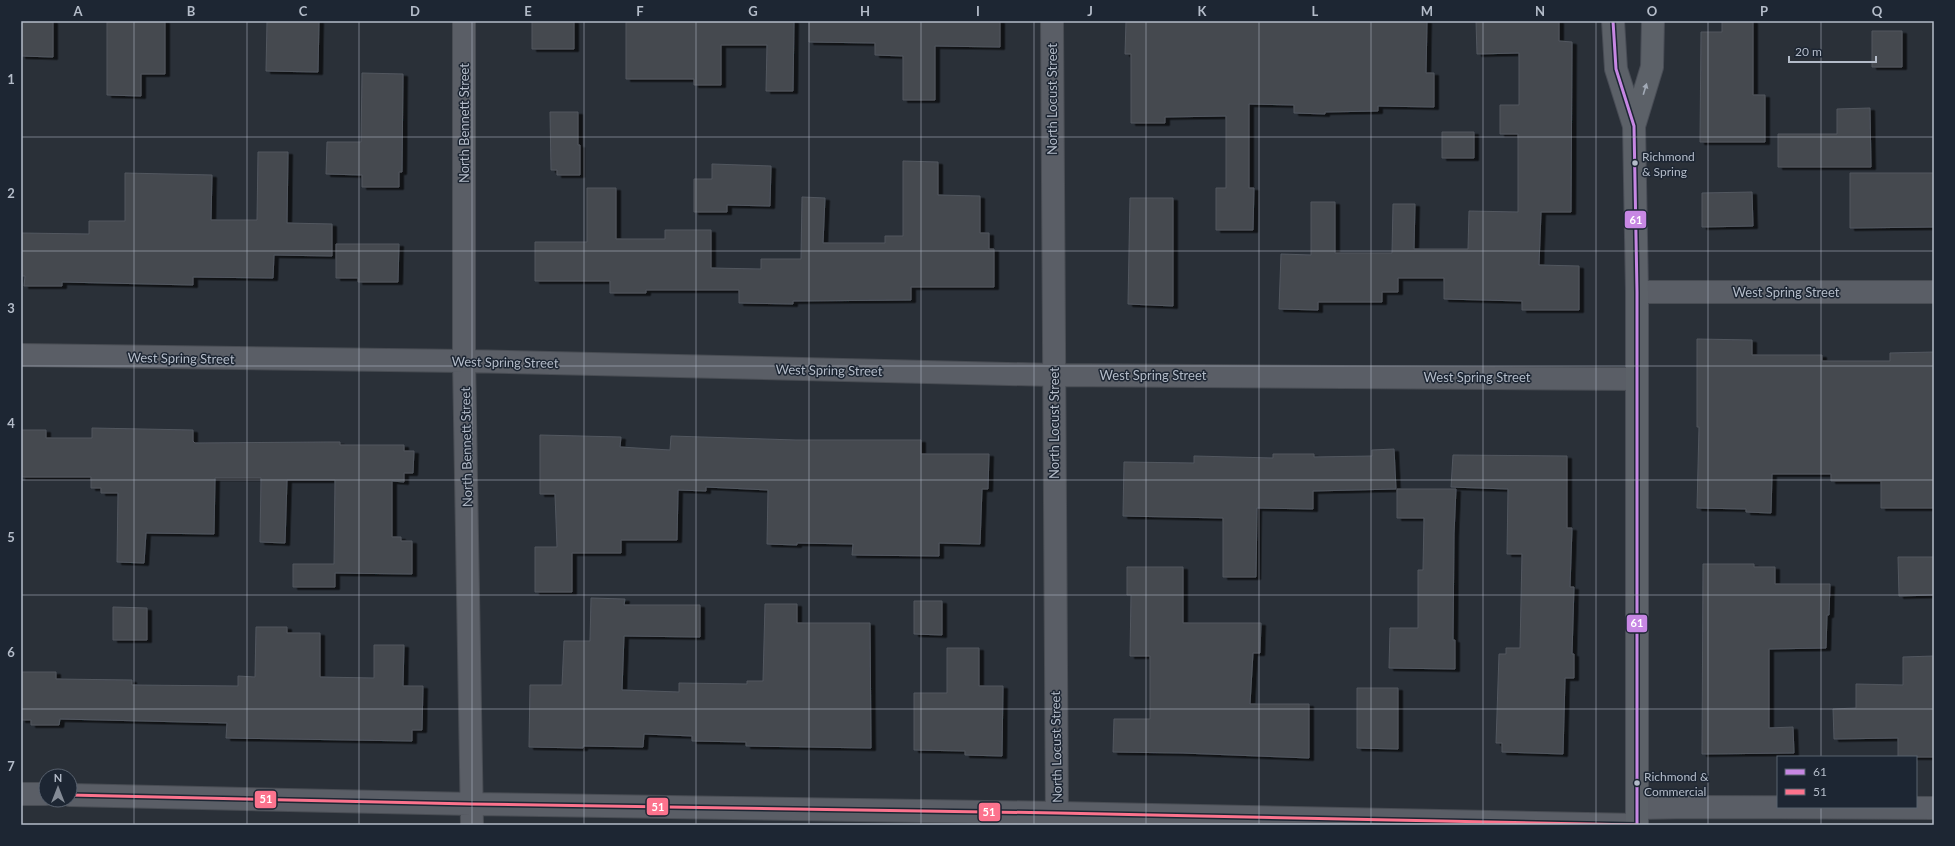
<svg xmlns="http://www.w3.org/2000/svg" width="1955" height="846" viewBox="0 0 1955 846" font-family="Lato,sans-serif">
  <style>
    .building { fill: #444950; stroke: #52575f; filter: url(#shadow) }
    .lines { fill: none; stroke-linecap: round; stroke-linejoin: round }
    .minor-casing { stroke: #484c53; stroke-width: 24 }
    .primary-casing { stroke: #484c55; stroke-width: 24 }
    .minor { stroke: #5a5e66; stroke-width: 22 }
    .primary { stroke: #5c6168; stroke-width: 22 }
    .bus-1-casing { stroke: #1d2633; stroke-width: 6 }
    .bus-2-casing { stroke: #1d2633; stroke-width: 6 }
    .bus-1 { stroke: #c787e3; stroke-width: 3 }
    .bus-2 { stroke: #fc738d; stroke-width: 3 }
    .oneway { fill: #a2aab6 }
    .grid { fill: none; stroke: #b4bcc9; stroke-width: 1; stroke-opacity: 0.55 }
    .bus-dot { fill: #b4bcc9; stroke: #1d2633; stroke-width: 1.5 }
    .labels { text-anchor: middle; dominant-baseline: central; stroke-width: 3; stroke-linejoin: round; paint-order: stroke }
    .bus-label { font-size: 12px; fill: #b4bcc9; stroke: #1d2633; text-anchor: start }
    .street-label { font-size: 13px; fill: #b4bcc9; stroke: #1d2633 }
    .line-badge { stroke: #1d2633; stroke-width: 1.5 }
    .badge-label { font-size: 11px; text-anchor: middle; font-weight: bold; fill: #fff }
    .neatline { fill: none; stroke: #b4bcc9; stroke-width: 1.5 }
    .grid-label { font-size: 13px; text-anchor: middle; font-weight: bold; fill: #b4bcc9 }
  </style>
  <defs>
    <filter id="shadow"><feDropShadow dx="4.5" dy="2.5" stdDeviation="0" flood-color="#0009"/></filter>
  </defs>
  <rect width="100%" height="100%" fill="#2a3038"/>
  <!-- building -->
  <path class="building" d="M 21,21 L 53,21 L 53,57 L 21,56 Z
    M 107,21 L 165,21 L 165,74 L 141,74 L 141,96 L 107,95 Z
    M 267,21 L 319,21 L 318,72 L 266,71 Z
    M 532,21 L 574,21 L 574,49 L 532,49 Z
    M 626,21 L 794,21 L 793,91 L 766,91 L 767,45 L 721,45 L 721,85 L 694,85 L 694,79 L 626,79 Z
    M 809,21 L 1000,21 L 1000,47 L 935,46 L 935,100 L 903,100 L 903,56 L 875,55 L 875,43 L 809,42 Z
    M 1126,21 L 1427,21 L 1426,73 L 1434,73 L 1434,107 L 1378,106 L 1378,111 L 1325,112 L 1325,114 L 1294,113 L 1294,105 L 1249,104 L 1249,188 L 1254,188 L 1253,230 L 1216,230 L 1216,188 L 1226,188 L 1226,116 L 1165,117 L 1165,123 L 1131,123 L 1131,54 L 1125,54 Z
    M 1476,21 L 1559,21 L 1559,41 L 1572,42 L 1571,212 L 1541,212 L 1539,265 L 1579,266 L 1579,310 L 1522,310 L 1522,301 L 1444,299 L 1444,278 L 1398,278 L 1398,292 L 1382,292 L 1382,302 L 1318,302 L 1318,310 L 1279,309 L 1281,254 L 1311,255 L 1311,202 L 1335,202 L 1335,253 L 1392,253 L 1393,204 L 1415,204 L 1414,249 L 1468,249 L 1469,211 L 1518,212 L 1518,134 L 1500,134 L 1500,105 L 1519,105 L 1519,53 L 1477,54 Z
    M 1722,21 L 1753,21 L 1753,95 L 1765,95 L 1765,142 L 1700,142 L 1701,32 L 1722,32 Z
    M 1872,31 L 1902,31 L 1902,67 L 1872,67 Z
    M 362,73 L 403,74 L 402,172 L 399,172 L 399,187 L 362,187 L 362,175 L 326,174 L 327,142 L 361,142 Z
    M 1870,108 L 1871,167 L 1778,167 L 1778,134 L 1837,134 L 1837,109 Z
    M 550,112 L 578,112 L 578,145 L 580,145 L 580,175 L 557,175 L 557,170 L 551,170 Z
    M 1442,132 L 1474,132 L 1474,158 L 1442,158 Z
    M 258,152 L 288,152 L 287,223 L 332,224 L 332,256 L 274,255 L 273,278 L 193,277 L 193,285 L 62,282 L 62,286 L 24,286 L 25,276 L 21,276 L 21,233 L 89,234 L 89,221 L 125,221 L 125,173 L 212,175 L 211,220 L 257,220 Z
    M 903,161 L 938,162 L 938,195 L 980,196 L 980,233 L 989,233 L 989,249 L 994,249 L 994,287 L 911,287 L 911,300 L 793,301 L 793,304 L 739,303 L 739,290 L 646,290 L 646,293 L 610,293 L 610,281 L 535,281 L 535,242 L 587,242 L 587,188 L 616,188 L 616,239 L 665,239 L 665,230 L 711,230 L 711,268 L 761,269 L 761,259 L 801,259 L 802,197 L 825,198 L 823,243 L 885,243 L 885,236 L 903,236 Z
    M 712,164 L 771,166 L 770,206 L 727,205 L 727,212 L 694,212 L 694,179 L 712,179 Z
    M 1850,173 L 1934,173 L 1934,227 L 1850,228 Z
    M 1752,192 L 1753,226 L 1702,227 L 1702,193 Z
    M 1130,198 L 1173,198 L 1173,306 L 1128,304 Z
    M 336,244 L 399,244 L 398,282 L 358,282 L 358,278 L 336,278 Z
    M 1697,339 L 1752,340 L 1752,355 L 1822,355 L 1822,361 L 1890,361 L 1890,353 L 1934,352 L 1934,508 L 1881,508 L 1881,481 L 1831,481 L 1831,474 L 1772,474 L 1771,513 L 1746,512 L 1746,509 L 1697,508 L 1699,427 L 1697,427 Z
    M 92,428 L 193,430 L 193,441 L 195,443 L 328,442 L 340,442 L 340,445 L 404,445 L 404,451 L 414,451 L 413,473 L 404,473 L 404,482 L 392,481 L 392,537 L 401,537 L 401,541 L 412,541 L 412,574 L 335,573 L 335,587 L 293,587 L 293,564 L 334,564 L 335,480 L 287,480 L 285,543 L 260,542 L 261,478 L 215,478 L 214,534 L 146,533 L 144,563 L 117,562 L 118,493 L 101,493 L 101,488 L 91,488 L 91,477 L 21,477 L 21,430 L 46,430 L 46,438 L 92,438 Z
    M 540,435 L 621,437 L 620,447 L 670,450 L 671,436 L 796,440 L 921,440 L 921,454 L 989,454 L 988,489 L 982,489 L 980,544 L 939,543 L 939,556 L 852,555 L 853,544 L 797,543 L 797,545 L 767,544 L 768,490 L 706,487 L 706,491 L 678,490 L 677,540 L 621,540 L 621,553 L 572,553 L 572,592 L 535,592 L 535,547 L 557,547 L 555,494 L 540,494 Z
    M 1394,449 L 1396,489 L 1313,491 L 1313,509 L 1257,508 L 1256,577 L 1223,577 L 1223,518 L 1123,516 L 1124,462 L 1194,463 L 1194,456 L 1273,458 L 1273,454 L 1314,454 L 1314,457 L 1372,456 L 1372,450 Z
    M 1453,455 L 1567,456 L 1567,528 L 1572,528 L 1570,587 L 1574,587 L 1572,654 L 1574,654 L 1574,678 L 1565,678 L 1563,754 L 1502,752 L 1502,743 L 1496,743 L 1499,654 L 1506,654 L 1506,648 L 1520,648 L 1522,554 L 1507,554 L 1508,489 L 1451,487 Z
    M 1397,489 L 1456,489 L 1454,534 L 1453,640 L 1455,640 L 1455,669 L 1389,668 L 1390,628 L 1418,628 L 1418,570 L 1423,570 L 1424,518 L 1397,518 Z
    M 1898,557 L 1934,557 L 1934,595 L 1899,596 Z
    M 1703,564 L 1754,564 L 1754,567 L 1775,567 L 1775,584 L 1830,584 L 1829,615 L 1827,615 L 1826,648 L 1769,649 L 1769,728 L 1793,727 L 1794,753 L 1702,754 Z
    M 1127,567 L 1183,567 L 1183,623 L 1261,623 L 1260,653 L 1253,653 L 1250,704 L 1309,704 L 1309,758 L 1182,753 L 1113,752 L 1114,719 L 1150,719 L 1150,656 L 1130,656 L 1131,595 L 1127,595 Z
    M 591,598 L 625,599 L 624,605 L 700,605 L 700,637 L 624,636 L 622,690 L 679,692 L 679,683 L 747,684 L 747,681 L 763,681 L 765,604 L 797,604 L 797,623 L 870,623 L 871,748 L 746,746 L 746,742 L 692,741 L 692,736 L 644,734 L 643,747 L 583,746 L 583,748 L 529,747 L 530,685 L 562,685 L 564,641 L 590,641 Z
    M 914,601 L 942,601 L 942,635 L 914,634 Z
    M 113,607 L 147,608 L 147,640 L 113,640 Z
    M 256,627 L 287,627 L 287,633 L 320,633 L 320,677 L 374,678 L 374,645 L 404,645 L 403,686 L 423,686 L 422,730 L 412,730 L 412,741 L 226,738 L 227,723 L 60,719 L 59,725 L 31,725 L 31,720 L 21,720 L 21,672 L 56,672 L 56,679 L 132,680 L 132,685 L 238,686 L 238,676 L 255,677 Z
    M 947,648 L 979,648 L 979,686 L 1003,686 L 1002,756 L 965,755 L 965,751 L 914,750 L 914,693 L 947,693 Z
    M 1934,656 L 1934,757 L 1898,757 L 1898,738 L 1834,739 L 1833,709 L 1856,708 L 1856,684 L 1903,685 L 1903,657 Z
    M 1357,688 L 1398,688 L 1398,749 L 1357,748 Z"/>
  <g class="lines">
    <defs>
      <path id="minor" d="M 464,21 L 464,361 L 472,825
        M 1052,21 L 1057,825
        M 1637,292 L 1934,292
        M 21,355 L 464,361 L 1054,375 L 1637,379
        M 21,794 L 46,794
        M 70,795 L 471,804 L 1057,813 L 1637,825
        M 1637,808 L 1690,807 L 1934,808"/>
      <path id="primary" d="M 1613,21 L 1616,69 L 1634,126 L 1637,292 L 1637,825
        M 1634,126 L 1652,67 L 1653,21"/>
    </defs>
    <!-- minor casing -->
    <use href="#minor" class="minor-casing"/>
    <!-- primary casing -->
    <use href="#primary" class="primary-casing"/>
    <!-- minor -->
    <use href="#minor" class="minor"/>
    <!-- primary -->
    <use href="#primary" class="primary"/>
    <defs>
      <path id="bus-1" d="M 1613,21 L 1616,69 L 1634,126 L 1637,292 L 1637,825"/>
      <path id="bus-2" d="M 70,795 L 471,804 L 1057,813 L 1637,825"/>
    </defs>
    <!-- bus-1 casing -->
    <use href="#bus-1" class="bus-1-casing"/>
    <!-- bus-2 casing -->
    <use href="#bus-2" class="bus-2-casing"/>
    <!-- bus-1 -->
    <use href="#bus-1" class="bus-1"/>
    <!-- bus-2 -->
    <use href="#bus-2" class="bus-2"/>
  </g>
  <!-- one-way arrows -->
  <defs><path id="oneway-solid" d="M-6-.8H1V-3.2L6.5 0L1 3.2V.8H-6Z"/></defs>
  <use class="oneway" href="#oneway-solid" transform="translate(1645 89) rotate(-73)"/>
  <!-- grid -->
  <path class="grid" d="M 134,21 L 134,825M 247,21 L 247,825M 359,21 L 359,825M 472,21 L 472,825M 584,21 L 584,825M 696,21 L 696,825M 809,21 L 809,825M 921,21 L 921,825M 1034,21 L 1034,825M 1146,21 L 1146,825M 1259,21 L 1259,825M 1371,21 L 1371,825M 1483,21 L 1483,825M 1596,21 L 1596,825M 1708,21 L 1708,825M 1821,21 L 1821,757M 21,137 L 1934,137M 21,251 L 1934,251M 21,366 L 1934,366M 21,480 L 1934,480M 21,595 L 1934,595M 21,709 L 1934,709M 1821,807 L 1821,825"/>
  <!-- markers -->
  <g class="bus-dot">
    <circle cx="1635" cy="163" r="3.5"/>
    <circle cx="1637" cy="783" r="3.5"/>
  </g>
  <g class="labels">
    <!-- bus labels -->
    <g class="bus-label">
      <text x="1642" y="156">Richmond<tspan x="1642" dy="15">&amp; Spring</tspan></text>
      <text x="1644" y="776">Richmond &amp;<tspan x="1644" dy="15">Commercial</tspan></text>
    </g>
    <!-- street labels -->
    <g class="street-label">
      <text transform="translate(1052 99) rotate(-90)">North Locust Street</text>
      <text transform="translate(464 123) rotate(-90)">North Bennett Street</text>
      <text x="1786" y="292">West Spring Street</text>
      <text transform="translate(181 358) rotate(1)">West Spring Street</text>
      <text transform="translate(505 362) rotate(1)">West Spring Street</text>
      <text transform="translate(829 370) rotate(1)">West Spring Street</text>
      <text x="1153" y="375">West Spring Street</text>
      <text x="1477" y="377">West Spring Street</text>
      <text transform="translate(1054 423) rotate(-90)">North Locust Street</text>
      <text transform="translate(466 447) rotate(-91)">North Bennett Street</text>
      <text transform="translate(1056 747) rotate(-91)">North Locust Street</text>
    </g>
  </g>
  <g class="line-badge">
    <rect x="1624" y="210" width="23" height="19" rx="4" fill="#c787e3"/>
    <rect x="1626" y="614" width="22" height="19" rx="4" fill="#c787e3"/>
    <rect x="254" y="790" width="23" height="19" rx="4" fill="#fc738d"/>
    <rect x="646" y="797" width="23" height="19" rx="4" fill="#fc738d"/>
    <rect x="978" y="802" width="23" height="20" rx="4" fill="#fc738d"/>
  </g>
  <g class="badge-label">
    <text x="1636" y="224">61</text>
    <text x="1637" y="627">61</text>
    <text x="266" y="803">51</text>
    <text x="658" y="811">51</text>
    <text x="989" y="816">51</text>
  </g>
  <!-- border -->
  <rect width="1955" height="846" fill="none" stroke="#1d2633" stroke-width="44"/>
  <!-- legend -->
  <rect x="1777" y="756" width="140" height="52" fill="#1d2633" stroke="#59626f"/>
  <rect x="1785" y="769" width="20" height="6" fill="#c787e3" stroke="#59626f"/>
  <text x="1813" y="776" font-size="12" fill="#b4bcc9">61</text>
  <rect x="1785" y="789" width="20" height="6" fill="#fc738d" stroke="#59626f"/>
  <text x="1813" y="796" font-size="12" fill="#b4bcc9">51</text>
  <!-- north arrow -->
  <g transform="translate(58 788)"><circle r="19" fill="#1d2633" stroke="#59626f"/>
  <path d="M0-3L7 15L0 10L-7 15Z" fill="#848b96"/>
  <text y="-6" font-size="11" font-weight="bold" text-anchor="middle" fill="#b4bcc9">N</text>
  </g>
  <!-- scale -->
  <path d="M1789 56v6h87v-6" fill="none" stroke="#b4bcc9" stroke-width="2"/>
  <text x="1795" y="56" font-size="12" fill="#b4bcc9" stroke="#1d2633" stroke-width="3" paint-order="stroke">20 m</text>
  <rect x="22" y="22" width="1911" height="802" class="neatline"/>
  <g class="grid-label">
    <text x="78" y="16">A</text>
    <text x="191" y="16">B</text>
    <text x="303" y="16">C</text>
    <text x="415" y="16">D</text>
    <text x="528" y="16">E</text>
    <text x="640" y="16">F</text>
    <text x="753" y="16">G</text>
    <text x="865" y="16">H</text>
    <text x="978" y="16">I</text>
    <text x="1090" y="16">J</text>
    <text x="1202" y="16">K</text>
    <text x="1315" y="16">L</text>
    <text x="1427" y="16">M</text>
    <text x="1540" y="16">N</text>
    <text x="1652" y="16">O</text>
    <text x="1764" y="16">P</text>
    <text x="1877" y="16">Q</text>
    <text x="11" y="84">1</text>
    <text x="11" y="198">2</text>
    <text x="11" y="313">3</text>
    <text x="11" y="428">4</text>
    <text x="11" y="542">5</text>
    <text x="11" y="657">6</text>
    <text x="11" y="771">7</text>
  </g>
</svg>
